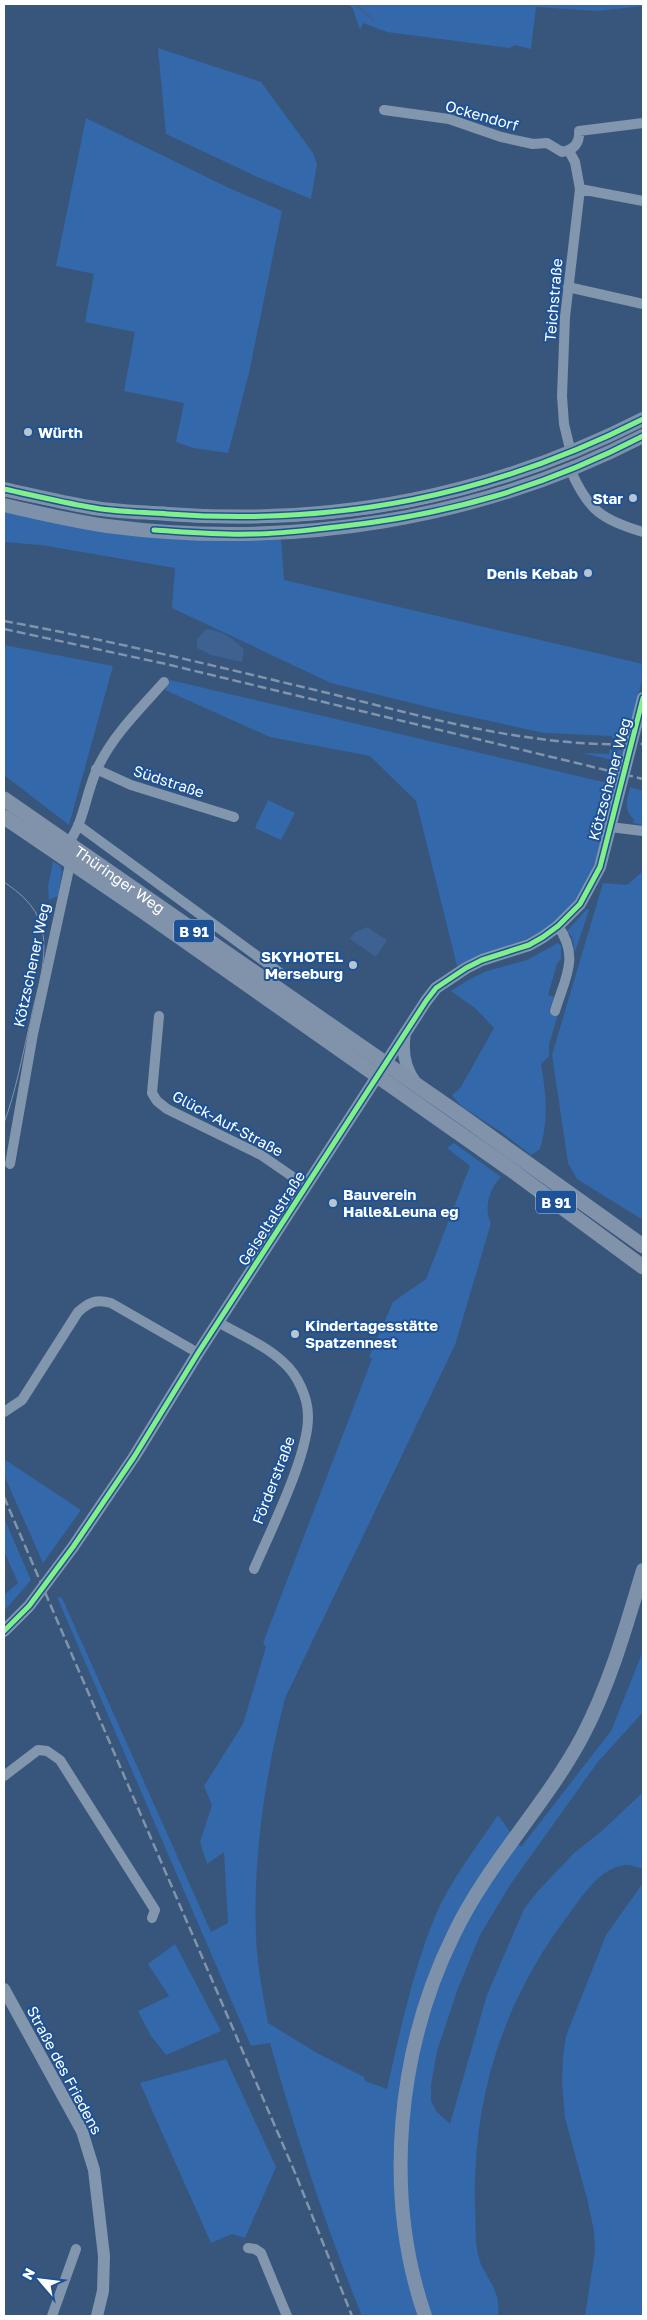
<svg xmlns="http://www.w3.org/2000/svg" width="647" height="2320" viewBox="0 0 647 2320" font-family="'Golos Text',sans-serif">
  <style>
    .green { fill: #3368ab }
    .water { fill: #3d6191 }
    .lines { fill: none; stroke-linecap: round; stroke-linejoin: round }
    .stream { stroke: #3d6191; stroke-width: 2.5 }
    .minor { stroke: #8296ad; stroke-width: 10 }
    .tertiary { stroke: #8296ad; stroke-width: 12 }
    .secondary { stroke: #7d92aa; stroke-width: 14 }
    .primary { stroke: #8093ab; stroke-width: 15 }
    .tram { stroke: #8094ab; stroke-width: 1 }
    .rail { stroke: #8094ab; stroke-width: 2.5; stroke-dasharray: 9 4; stroke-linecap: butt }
    .cycleway-casing { stroke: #1d5296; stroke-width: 8 }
    .cycleway { stroke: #82f089; stroke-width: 5 }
    .poi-dot { fill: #b9c4d1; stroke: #1d5296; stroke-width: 2 }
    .labels { text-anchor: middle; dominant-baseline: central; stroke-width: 4; stroke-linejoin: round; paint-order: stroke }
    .shield { fill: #1d5296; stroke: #bbcbe0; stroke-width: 1 }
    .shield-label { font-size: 14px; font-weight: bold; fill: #fff }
    .street-label { font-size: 15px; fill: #fff; stroke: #1d5296 }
    .poi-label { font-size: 15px; font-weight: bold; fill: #fff; stroke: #1d5296; text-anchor: start }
  </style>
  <rect width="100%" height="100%" fill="#38567b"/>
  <!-- green -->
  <path class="green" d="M 349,4 L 643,4 L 643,6 L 597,11 L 536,7 L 531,49 L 515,45 L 510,48 L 387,32 L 363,23 L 360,30 L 353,9 Z
    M 158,48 L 261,82 L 313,153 L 317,164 L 311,199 L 260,178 L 166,134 Z
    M 86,118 L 229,188 L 282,211 L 249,373 L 228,453 L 193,448 L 176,442 L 184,403 L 124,391 L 135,332 L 85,322 L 94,274 L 56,266 Z
    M 4,511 L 281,538 L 284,580 L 643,664 L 643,676 L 629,733 L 627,737 L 612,738 L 612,736 L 544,733 L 448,712 L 331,683 L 172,608 L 175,568 L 41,545 L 4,542 Z
    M 4,645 L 113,666 L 69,825 L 4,775 Z
    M 170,680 L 616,785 C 604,834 592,906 542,931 C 515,946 484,952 457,966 L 416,801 L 370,756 L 270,737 L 165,690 Z
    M 610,750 L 623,750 L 621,762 L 582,753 L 609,754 Z
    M 630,787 L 643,791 L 643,825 L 633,823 L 634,819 C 623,810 627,799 630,787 Z
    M 268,800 L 295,813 L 281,840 L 255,828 Z
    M 53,861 L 60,866 L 62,872 L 58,896 L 49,900 L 48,887 Z
    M 643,871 L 643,1220 L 577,1179 L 568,1163 L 552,1055 L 603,883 L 627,885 Z
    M 587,909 L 589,910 L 575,952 L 572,937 L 567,931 Z
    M 558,943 L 561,946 L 561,959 L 557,964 L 548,995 L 554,997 L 549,1011 L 558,1015 L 549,1044 L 549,1056 L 541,1064 C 546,1093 549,1120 540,1149 L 531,1155 L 501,1132 L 461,1106 L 452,1095 L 461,1087 L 494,1028 L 475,1008 L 451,991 L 468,980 L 487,971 L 527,960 Z
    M 454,1143 L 501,1177 C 490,1187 483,1209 491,1223 L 455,1345 L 285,1698 C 265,1775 253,1857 256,1936 C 257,1965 263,1994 268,2023 L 317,2053 L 364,2077 L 365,2081 L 387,2089 C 400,2032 412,1974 434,1919 C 449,1882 476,1848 498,1815 L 521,1847 L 611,1731 L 643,1651 L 643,1712 L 597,1763 L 510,1885 L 480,1935 L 457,1991 L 437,2051 L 431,2085 L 431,2101 L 436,2111 L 450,2124 L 487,1995 L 524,1909 L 538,1891 L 574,1853 L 603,1830 L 643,1792 L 643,1869 C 638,1868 630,1864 625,1865 C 600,1868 583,1895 569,1914 C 503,2001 472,2098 475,2208 C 476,2221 475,2236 477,2249 C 480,2276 502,2285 498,2316 L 362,2316 C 326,2227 296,2135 270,2043 L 251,2046 L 57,1597 L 62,1598 L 211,1932 L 228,1923 L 224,1852 L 207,1864 L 200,1842 L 212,1805 L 204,1786 L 243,1724 L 266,1647 L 263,1643 L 372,1359 L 369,1357 L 393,1302 L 426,1279 L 470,1166 L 447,1148 Z
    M 4,1459 L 81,1510 L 43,1563 L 4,1475 Z
    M 4,1518 L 31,1580 L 4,1611 L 4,1595 L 18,1583 L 4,1551 Z
    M 643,1883 L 643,2316 L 585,2316 L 595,2251 L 594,2231 L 588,2202 L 565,2118 L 562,2082 L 563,2057 L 566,2036 L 606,1935 Z
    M 175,1944 L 221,2031 L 166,2055 L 151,2036 L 138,2011 L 169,1996 L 148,1964 Z
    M 226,2059 L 276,2167 L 245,2238 L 232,2234 L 211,2243 L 140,2083 Z"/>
  <!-- water -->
  <path class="water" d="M 206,629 C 223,631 233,638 244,650 L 242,662 L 211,655 L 197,648 L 197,639 Z
    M 367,927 L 387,940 L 376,957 L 350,939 L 354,933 Z"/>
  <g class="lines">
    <!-- stream -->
    <path class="stream" d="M 356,4 L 373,20"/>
    <!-- minor -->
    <path class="minor" d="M 384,110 L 449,119 L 501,137 L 533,144 L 547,143 L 562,152 C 574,150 580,143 579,131 L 643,123
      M 569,151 L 575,162 L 580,189 L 565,317 L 562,396 L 564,424 L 571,453
      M 580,189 L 643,201
      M 568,287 L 643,304
      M 571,471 C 588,510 602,520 643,532
      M 96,769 L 131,785 L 234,817
      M 78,825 L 283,975
      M 610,827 L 643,831
      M 69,842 C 85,820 86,791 98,767 C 113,735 141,708 164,682
      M 555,1011 C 565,978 580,957 558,926
      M 159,1016 L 152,1093 L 157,1101 L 167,1109 L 261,1155 L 306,1186
      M 10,1164 L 33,1034 L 69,869 L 72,863
      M 218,1322 C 240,1335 265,1345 283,1362 C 297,1374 308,1397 308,1416 C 309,1454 270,1532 254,1569
      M 4,1412 L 22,1400 L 78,1312 C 89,1302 96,1299 111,1303 L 198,1353
      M 4,1776 L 38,1750 L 47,1751 L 60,1760 L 155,1910 L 152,1918
      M 248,2248 L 255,2249 L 261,2253 L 287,2316
      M 52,2316 L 76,2249"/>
    <!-- tertiary -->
    <path class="tertiary" d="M 405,1033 C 402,1051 405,1069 416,1083
      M 4,1631 L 29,1606 L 73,1547 L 134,1457 L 198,1353 L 426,1001 L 436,988 L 466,968 L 482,960 L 529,945 L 543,937 L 558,926 L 580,904 L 600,867 L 643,698
      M 4,1989 L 82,2131 L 94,2170 L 104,2256 L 103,2291 L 97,2316"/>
    <!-- secondary -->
    <path class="secondary" d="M 4,489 C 32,495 60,502 89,507 C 115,512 142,512 168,514 C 337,526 491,496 643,419
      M 4,505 C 38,513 72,521 107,526 C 290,550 480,520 643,436
      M 425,2316 C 383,2194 397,2049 454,1934 C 488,1863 545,1806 582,1737 C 610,1684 626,1627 643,1570"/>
    <!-- primary -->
    <g class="primary">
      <path id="s1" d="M 4,799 L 460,1115 L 643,1246"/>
      <path d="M 4,817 L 144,912 L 510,1169 L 643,1267"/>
    </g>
    <!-- tram -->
    <path class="tram" d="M 4,496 C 225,545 440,530 643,425
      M 4,882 C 20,893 35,905 41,925 C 50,956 36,992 30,1023 C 22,1057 16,1091 4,1123"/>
    <!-- rail -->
    <path class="rail" d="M 4,621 C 114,641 223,668 332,694 C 437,720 533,748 643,744
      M 4,629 L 166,664 L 643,779
      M 4,1497 L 296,2175 L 352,2316"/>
    <defs>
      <path id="cycleway" d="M 4,489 C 32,495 60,502 89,507 C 115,512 142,512 168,514 C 337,526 491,496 643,419
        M 154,530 C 186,532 219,535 252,534 C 280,534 308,530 336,527 C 447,515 543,488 643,436
        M 4,1631 L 29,1606 L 73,1547 L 134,1457 L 198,1353 L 426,1001 L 436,988 L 466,968 L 482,960 L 529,945 L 543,937 L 558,926 L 580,904 L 600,867 L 643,698"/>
    </defs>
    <!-- cycleway casing -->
    <use href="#cycleway" class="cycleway-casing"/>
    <!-- cycleway -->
    <use href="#cycleway" class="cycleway"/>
  </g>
  <!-- markers -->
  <g class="poi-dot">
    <circle cx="28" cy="432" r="5"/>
    <circle cx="633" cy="498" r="5"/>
    <circle cx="588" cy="573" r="5"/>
    <circle cx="353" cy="965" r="5"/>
    <circle cx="333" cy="1203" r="5"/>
    <circle cx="295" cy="1334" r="5"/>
  </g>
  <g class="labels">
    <!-- shield labels -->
    <g class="shield">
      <rect x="174" y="919.5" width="40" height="23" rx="4"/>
      <rect x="536" y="1190.5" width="40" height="23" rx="4"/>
    </g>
    <g class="shield-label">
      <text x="194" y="931">B 91</text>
      <text x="556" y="1202">B 91</text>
    </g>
    <!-- street labels -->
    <g class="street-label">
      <text transform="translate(482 115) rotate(16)">Ockendorf</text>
      <text transform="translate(553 300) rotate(-85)">Teichstraße</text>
      <text transform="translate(609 779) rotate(-75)">Kötzschener Weg</text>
      <text transform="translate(169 781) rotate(18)">Südstraße</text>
      <text stroke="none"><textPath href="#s1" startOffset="141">Thüringer Weg</textPath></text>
      <text transform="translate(31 965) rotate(-78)">Kötzschener Weg</text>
      <text transform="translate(228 1123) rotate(28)">Glück-Auf-Straße</text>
      <text transform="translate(271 1218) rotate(-57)">Geiseltalstraße</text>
      <text transform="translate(273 1480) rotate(-69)">Förderstraße</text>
      <text transform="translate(65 2070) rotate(62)">Straße des Friedens</text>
    </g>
    <!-- poi labels -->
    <g class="poi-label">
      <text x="38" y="432">Würth</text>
      <text x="623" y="498" text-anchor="end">Star</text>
      <text x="578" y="573" text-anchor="end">Denis Kebab</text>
      <text x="343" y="956" text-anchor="end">SKYHOTEL<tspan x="343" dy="17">Merseburg</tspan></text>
      <text x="343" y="1194">Bauverein<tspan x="343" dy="17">Halle&amp;Leuna eg</tspan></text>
      <text x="305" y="1325">Kindertagesstätte<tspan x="305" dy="17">Spatzennest</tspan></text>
    </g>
  </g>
  <!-- border -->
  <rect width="647" height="2320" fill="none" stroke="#ffffff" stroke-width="10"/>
  <!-- north arrow -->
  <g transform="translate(40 2280) rotate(298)" stroke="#1d5296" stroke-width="4" paint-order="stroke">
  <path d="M0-4L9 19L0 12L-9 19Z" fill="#ffffff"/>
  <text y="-8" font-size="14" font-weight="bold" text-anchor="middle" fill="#ffffff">N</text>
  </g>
</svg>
